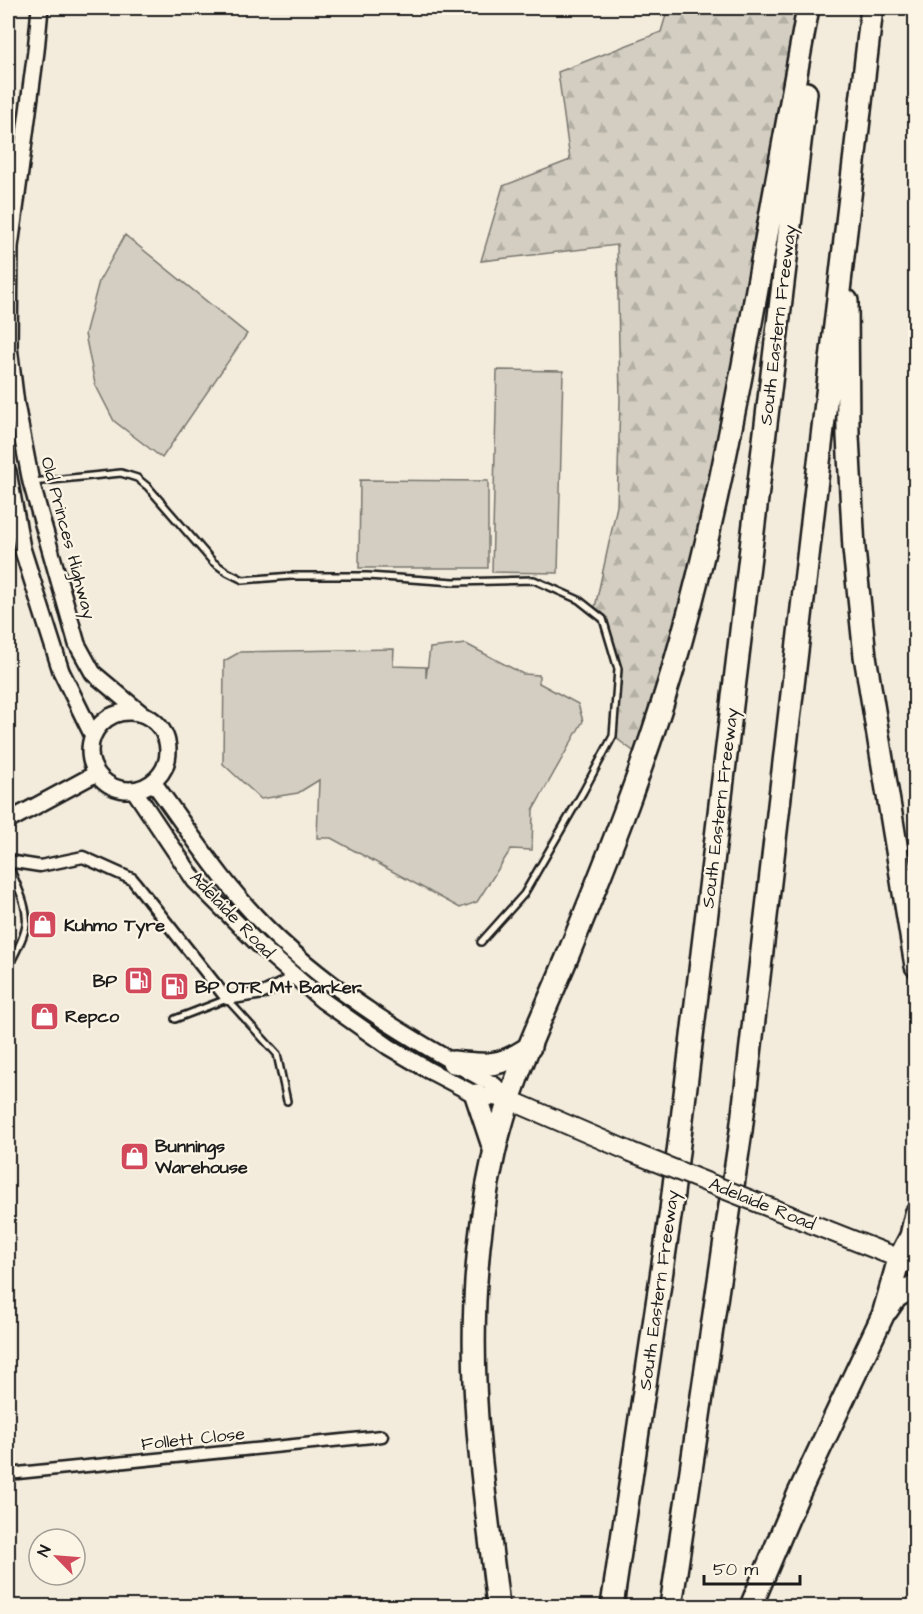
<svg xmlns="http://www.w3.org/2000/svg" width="923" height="1614" viewBox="0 0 923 1614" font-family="'Architects Daughter',sans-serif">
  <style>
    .green { fill: #d3cec1; stroke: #78756e; stroke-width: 1.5 }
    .forest { fill: url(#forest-firs); stroke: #78756e; stroke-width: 1.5 }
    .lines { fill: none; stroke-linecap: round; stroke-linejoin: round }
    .service-casing { stroke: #1c1c1c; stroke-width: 10 }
    .minor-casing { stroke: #1c1c1c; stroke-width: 15 }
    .secondary-casing { stroke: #1c1c1c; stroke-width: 20 }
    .primary-casing { stroke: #1c1c1c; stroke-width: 22 }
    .motorway-casing { stroke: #1c1c1c; stroke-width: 26 }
    .service { stroke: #fcf5e5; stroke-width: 5 }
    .minor { stroke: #fcf5e5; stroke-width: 10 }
    .secondary { stroke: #fcf5e5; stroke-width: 15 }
    .primary { stroke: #fcf5e5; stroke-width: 18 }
    .motorway { stroke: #fcf5e5; stroke-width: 21 }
    .primary-bridge-casing { stroke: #1c1c1c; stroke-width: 22; stroke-linecap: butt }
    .primary-bridge { stroke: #fcf5e5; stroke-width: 18 }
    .labels { text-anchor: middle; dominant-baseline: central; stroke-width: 4.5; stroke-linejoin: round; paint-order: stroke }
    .street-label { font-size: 18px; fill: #1c1c1c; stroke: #fcf5e5 }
    .poi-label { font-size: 18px; font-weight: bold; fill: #1c1c1c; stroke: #fcf5e5; text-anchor: start }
  </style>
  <defs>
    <pattern id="forest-firs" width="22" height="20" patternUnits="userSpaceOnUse" patternTransform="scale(1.5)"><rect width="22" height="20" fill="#d3cec1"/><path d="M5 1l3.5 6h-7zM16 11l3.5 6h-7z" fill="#b5b0a5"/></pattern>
  </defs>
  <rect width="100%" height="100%" fill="#f3ecdd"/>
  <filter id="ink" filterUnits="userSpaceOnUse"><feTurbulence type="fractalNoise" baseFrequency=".0167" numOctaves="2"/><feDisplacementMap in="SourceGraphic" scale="12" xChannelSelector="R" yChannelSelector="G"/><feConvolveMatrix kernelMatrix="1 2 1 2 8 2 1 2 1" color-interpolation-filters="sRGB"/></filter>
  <g filter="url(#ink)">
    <!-- green -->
    <path class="green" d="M 125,235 L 247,334 L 162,458 L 114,421 L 95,384 L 85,334 L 99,281 Z
      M 497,370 L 563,371 L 558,573 L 492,572 Z
      M 360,480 L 488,481 L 488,568 L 359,568 Z
      M 466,644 L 523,674 L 539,675 L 539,683 L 578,704 L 583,721 L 533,810 L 532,850 L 511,849 L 477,902 L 460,908 L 331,838 L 317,838 L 319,780 L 298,793 L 261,799 L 223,764 L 224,661 L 240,652 L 394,649 L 393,666 L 426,667 L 426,678 L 430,648 Z"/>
    <!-- forest -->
    <path class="forest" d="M 668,8 L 808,8 L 733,420 L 644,759 L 613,736 L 618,669 L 603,619 L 594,612 L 617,506 L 620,400 L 617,245 L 481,261 L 503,186 L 570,160 L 558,72 L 661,32 Z"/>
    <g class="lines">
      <defs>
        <path id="service" d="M 32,482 L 121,473 L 137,478 L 148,487 L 213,562 L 227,572 L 243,580 L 291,576 L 368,576 L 454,582 L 534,580 L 579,600 L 603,619 L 618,669 L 613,736 L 583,792 L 524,894 L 481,942
          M 8,862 C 14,881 29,905 26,925 C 24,939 14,955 8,968
          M 175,1019 L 227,999 L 277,1054 L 287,1101"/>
        <path id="minor" d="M 8,861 L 40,866 L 83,857 L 132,879 L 227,999 L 263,993 L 296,977
          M 8,1474 L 382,1436"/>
        <path id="secondary" d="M 40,8 L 36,51 L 10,247 L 9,347 L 16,404 L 31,482 L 77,644 L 93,673 L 142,714
          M 8,472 L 22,548 L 61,671 L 93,736
          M90 751a39 39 0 1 1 78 0a39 39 0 1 1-78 0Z
          M 153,782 C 190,832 224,886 269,930 C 334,994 414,1041 494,1085 L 510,1100
          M 134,790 L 195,881 L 259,945 L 322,1000 L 389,1047 L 430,1071 L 476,1095 L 510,1100
          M 8,821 L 97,773"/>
        <path id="primary" d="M 510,1100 L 631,1152
          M 761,1204 L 916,1265"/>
        <path id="motorway" d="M 847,301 L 848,436 L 854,549 L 865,656 L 916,966
          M 453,1062 C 487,1066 501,1067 530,1047
          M 476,1095 L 494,1149
          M 887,1310 L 896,1297 L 916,1285
          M 498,1606 C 492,1552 484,1497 479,1442 C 470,1346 473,1247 494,1154 C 508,1088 540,1022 566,960 C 609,855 651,750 681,641 C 711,534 732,426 752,317 C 770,214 789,111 808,8
          M 612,1606 L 671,1210 L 806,93
          M 671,1606 L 741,1131 L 872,8
          M 751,1606 L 798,1495 L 883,1315 L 899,1259 L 911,1236 L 916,1214"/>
      </defs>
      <!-- service casing -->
      <use href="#service" class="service-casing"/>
      <!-- minor casing -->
      <use href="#minor" class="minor-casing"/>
      <!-- secondary casing -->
      <use href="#secondary" class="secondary-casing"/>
      <!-- primary casing -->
      <use href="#primary" class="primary-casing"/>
      <!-- motorway casing -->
      <use href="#motorway" class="motorway-casing"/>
      <!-- service -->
      <use href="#service" class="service"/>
      <!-- minor -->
      <use href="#minor" class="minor"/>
      <!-- secondary -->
      <use href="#secondary" class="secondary"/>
      <!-- primary -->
      <use href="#primary" class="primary"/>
      <!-- motorway -->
      <use href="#motorway" class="motorway"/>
      <defs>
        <path id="primary-bridge" d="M 631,1152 L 761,1204"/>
      </defs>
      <!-- primary-bridge casing -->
      <use href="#primary-bridge" class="primary-bridge-casing"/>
      <!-- primary-bridge -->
      <use href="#primary-bridge" class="primary-bridge"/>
    </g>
  </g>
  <!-- icons -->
  <defs>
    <symbol id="shop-square" viewBox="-11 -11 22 22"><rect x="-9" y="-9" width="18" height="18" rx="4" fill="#d1495b" stroke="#fcf5e5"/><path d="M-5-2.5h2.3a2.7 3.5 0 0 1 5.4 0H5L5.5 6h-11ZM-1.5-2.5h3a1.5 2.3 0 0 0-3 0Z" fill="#fff"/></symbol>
    <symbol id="fuel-square" viewBox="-11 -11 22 22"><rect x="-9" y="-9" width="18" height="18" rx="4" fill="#d1495b" stroke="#fcf5e5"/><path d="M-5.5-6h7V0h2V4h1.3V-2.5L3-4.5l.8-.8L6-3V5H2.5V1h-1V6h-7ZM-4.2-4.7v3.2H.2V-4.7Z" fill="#fff"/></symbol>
  </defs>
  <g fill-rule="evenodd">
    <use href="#shop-square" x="26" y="908" width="33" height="33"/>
    <use href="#fuel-square" x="122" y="964" width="33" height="33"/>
    <use href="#fuel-square" x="158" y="970" width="33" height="33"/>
    <use href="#shop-square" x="28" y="1000" width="33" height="33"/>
    <use href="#shop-square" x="118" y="1140" width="33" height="33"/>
  </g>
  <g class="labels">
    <!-- street labels -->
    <g class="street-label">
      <text transform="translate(778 325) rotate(-83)">South Eastern Freeway</text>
      <text transform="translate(68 538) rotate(75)">Old Princes Highway</text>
      <text transform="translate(720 808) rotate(-83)">South Eastern Freeway</text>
      <text transform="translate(232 915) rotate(46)">Adelaide Road</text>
      <text transform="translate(762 1204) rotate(22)">Adelaide Road</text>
      <text transform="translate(659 1290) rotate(-82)">South Eastern Freeway</text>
      <text transform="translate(193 1439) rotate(-6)">Follett Close</text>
    </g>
    <!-- poi labels -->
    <g class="poi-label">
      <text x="64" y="925">Kuhmo Tyre</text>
      <text x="117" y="981" text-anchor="end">BP</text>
      <text x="195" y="987">BP OTR Mt Barker</text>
      <text x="65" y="1016">Repco</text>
      <text x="155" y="1146">Bunnings<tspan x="155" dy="21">Warehouse</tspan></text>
    </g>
  </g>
  <!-- margin -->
  <rect width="923" height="1614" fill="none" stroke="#fcf5e5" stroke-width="30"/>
  <rect x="15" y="15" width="893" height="1584" fill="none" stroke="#1c1c1c" stroke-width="2" filter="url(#ink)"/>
  <!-- north arrow -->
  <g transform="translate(57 1557) rotate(295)"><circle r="28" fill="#fcf5e5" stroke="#a29e95" stroke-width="1.5"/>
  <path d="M0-4.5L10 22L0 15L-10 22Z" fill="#d1495b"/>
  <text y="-9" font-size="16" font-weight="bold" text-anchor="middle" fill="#1c1c1c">N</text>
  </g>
  <!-- scale -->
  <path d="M704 1575v9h96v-9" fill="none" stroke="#1c1c1c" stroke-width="3"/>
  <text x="713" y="1575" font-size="18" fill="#1c1c1c" stroke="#fcf5e5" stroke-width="4.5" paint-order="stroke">50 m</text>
</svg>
